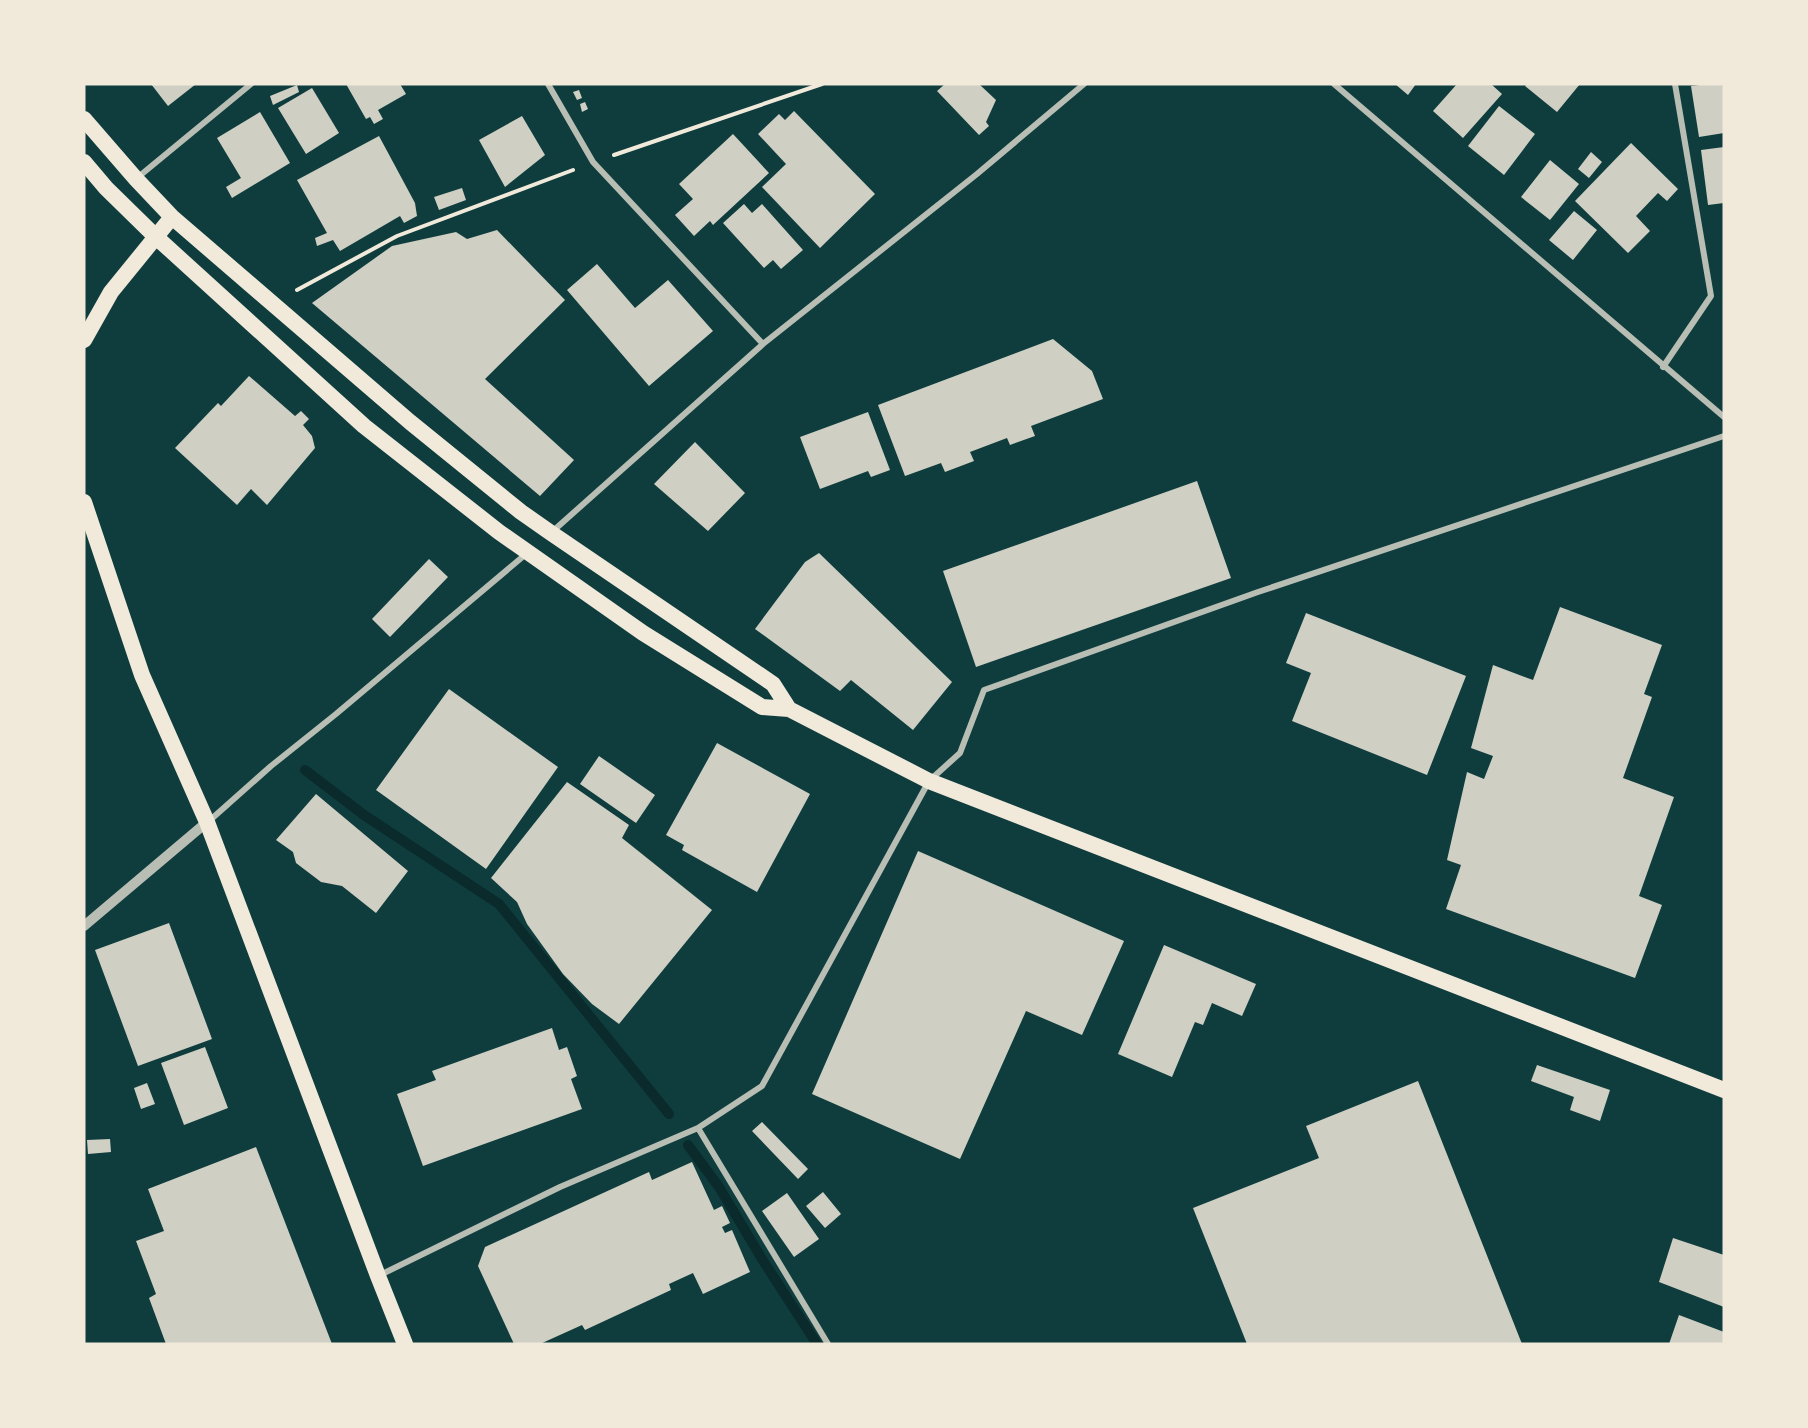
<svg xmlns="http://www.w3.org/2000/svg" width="1808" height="1428" viewBox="0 0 1808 1428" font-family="Karla,sans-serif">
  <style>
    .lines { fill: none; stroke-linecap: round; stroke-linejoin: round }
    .stream { stroke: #0a2a2b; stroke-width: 10 }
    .building { fill: #cfcfc3 }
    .path { stroke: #f1e9da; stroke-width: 4 }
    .minor { stroke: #b8beb3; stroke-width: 6 }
    .tertiary { stroke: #b8beb3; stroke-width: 10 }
    .trunk { stroke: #f1e9da; stroke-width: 16 }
  </style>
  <rect width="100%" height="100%" fill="#0f3d3e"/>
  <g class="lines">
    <!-- stream -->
    <path class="stream" d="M 305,770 L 364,815 L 499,904 L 669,1114
      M 688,1145 L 719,1187 L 762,1259 L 817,1344"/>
  </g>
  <!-- building -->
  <path class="building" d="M 151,84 L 196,84 L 168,106 Z
    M 346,84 L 400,84 L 406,94 L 378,110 L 383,119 L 374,124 L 370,117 L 366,119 Z
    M 945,84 L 979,84 L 996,100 L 986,122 L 989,126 L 979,135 L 937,91 Z
    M 1395,84 L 1416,84 L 1408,95 Z
    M 1457,84 L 1491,84 L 1502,94 L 1463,138 L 1433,111 Z
    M 1527,84 L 1580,84 L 1557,112 L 1525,86 Z
    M 1708,84 L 1724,84 L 1724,133 L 1699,137 L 1691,86 Z
    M 297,85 L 299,92 L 273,105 L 270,96 Z
    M 312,88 L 339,133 L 306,154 L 278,108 Z
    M 579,90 L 582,98 L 577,100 L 573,92 Z
    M 585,102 L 588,109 L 582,112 L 580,104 Z
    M 1499,106 L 1535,134 L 1504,175 L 1468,146 Z
    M 794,111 L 875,194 L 820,248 L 762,187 L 786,164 L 758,134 L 779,114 L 785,120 Z
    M 260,112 L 290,163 L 232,198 L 226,187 L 241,178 L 217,138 Z
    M 522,116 L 545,155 L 505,187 L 479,140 Z
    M 733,134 L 769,173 L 713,225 L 710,221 L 694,236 L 675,215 L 693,199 L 679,184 Z
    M 379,136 L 415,203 L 417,216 L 404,223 L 400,216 L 340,251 L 333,240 L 317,246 L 315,238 L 327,233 L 297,180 Z
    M 1631,143 L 1678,189 L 1667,201 L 1658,193 L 1636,216 L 1650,231 L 1628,253 L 1575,201 Z
    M 1724,147 L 1724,203 L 1708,205 L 1701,150 Z
    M 1591,152 L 1602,162 L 1589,178 L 1578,169 Z
    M 1550,160 L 1579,184 L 1550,220 L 1521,197 Z
    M 462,188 L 466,200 L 439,210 L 434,197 Z
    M 744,204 L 752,213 L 762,204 L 803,250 L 781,269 L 773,260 L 764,268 L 723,223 Z
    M 1574,211 L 1597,230 L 1573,260 L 1549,240 Z
    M 497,230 L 565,300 L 485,379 L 574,460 L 540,496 L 312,303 L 392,246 L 456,232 L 467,239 Z
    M 597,264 L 635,308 L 668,280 L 713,331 L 649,386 L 567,290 Z
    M 1053,339 L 1092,371 L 1103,399 L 1031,426 L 1035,436 L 1010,445 L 1007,438 L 970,452 L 974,461 L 945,472 L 941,463 L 905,476 L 878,405 Z
    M 249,376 L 295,416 L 301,411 L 309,419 L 303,425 L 312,436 L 315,448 L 267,505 L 251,489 L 237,505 L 175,448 L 218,403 L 221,406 Z
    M 868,412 L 890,470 L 871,477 L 868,471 L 820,489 L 800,437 Z
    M 695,442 L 745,493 L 708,531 L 654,484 Z
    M 1197,481 L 1231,578 L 976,667 L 943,571 Z
    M 819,553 L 952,682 L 913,730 L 851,680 L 840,691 L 755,629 L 805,562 Z
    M 429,559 L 448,577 L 390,637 L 372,619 Z
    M 1560,607 L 1662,645 L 1644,694 L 1652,697 L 1623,778 L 1674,797 L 1639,896 L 1662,905 L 1635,978 L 1446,909 L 1461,865 L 1447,860 L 1467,772 L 1484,779 L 1493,756 L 1471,748 L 1493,665 L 1533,680 Z
    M 1306,613 L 1466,676 L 1427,775 L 1292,721 L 1311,673 L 1286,663 Z
    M 449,689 L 558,767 L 486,869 L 376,790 Z
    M 717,743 L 810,794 L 757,892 L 682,850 L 684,845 L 666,835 Z
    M 599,756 L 655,795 L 636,823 L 580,784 Z
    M 567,782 L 629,825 L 622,838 L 712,910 L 619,1024 L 592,1004 L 563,974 L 527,924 L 517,902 L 491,878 Z
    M 316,794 L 408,871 L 376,913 L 342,886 L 321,882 L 296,863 L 293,852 L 276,840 Z
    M 918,851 L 1124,941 L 1082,1035 L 1026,1011 L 960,1159 L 812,1094 Z
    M 169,923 L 212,1039 L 138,1066 L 95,950 Z
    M 1164,945 L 1256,984 L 1242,1016 L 1212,1003 L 1203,1025 L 1195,1022 L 1172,1077 L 1118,1054 Z
    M 552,1028 L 559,1050 L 567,1047 L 577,1076 L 571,1079 L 582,1109 L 423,1166 L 397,1094 L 436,1080 L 432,1071 Z
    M 205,1047 L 228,1108 L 184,1125 L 161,1063 Z
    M 1537,1065 L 1610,1090 L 1600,1121 L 1570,1110 L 1574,1097 L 1531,1081 Z
    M 1418,1081 L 1522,1344 L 1247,1344 L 1193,1208 L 1319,1158 L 1306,1126 Z
    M 147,1083 L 155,1104 L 141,1109 L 134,1088 Z
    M 762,1122 L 808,1169 L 798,1179 L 752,1131 Z
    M 110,1139 L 111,1152 L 88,1154 L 87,1140 Z
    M 256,1147 L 332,1344 L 166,1344 L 149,1298 L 156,1294 L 136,1241 L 164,1231 L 148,1189 Z
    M 692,1162 L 714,1210 L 722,1206 L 730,1223 L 722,1227 L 725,1233 L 732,1230 L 750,1272 L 703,1294 L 693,1273 L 669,1284 L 671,1290 L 585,1330 L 582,1325 L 540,1344 L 514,1344 L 478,1266 L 485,1247 L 649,1172 L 652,1180 Z
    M 823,1192 L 841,1214 L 825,1228 L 806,1206 Z
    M 787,1193 L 819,1239 L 794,1257 L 762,1211 Z
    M 1673,1238 L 1724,1255 L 1724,1307 L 1659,1282 Z
    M 1679,1315 L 1724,1332 L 1724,1344 L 1669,1344 Z"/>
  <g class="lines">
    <!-- path -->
    <path class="path" d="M 614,155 L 822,84
      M 297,290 L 397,236 L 573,170"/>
    <!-- minor -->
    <path class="minor" d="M 548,84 L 593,162 L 763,344
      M 1334,84 L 1724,417
      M 137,178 L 251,84
      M 1663,367 L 1711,296 L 1675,84
      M 553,531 L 763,344 L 977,174 L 1084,84
      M 208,822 L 271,766 L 336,714 L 526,554
      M 698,1128 L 828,1344
      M 378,1276 L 560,1187 L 698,1128 L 762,1086 L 929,781 L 960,753 L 984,690 L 1258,592 L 1724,436"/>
    <!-- tertiary -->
    <path class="tertiary" d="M 84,926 L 207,822"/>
    <!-- trunk -->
    <path class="trunk" d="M 84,119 L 136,179 L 172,217 L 410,422 L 521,512 L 551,533 L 773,684 L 789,709
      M 84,162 L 106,188 L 156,237 L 364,426 L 499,532 L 643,633 L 762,707 L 789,709 L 929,781 L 1724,1090
      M 84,340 L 111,292 L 172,217
      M 84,502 L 142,675 L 207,822 L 378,1276 L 405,1344"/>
  </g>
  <!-- border -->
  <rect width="1808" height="1428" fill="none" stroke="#f1e9da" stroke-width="171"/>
</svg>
